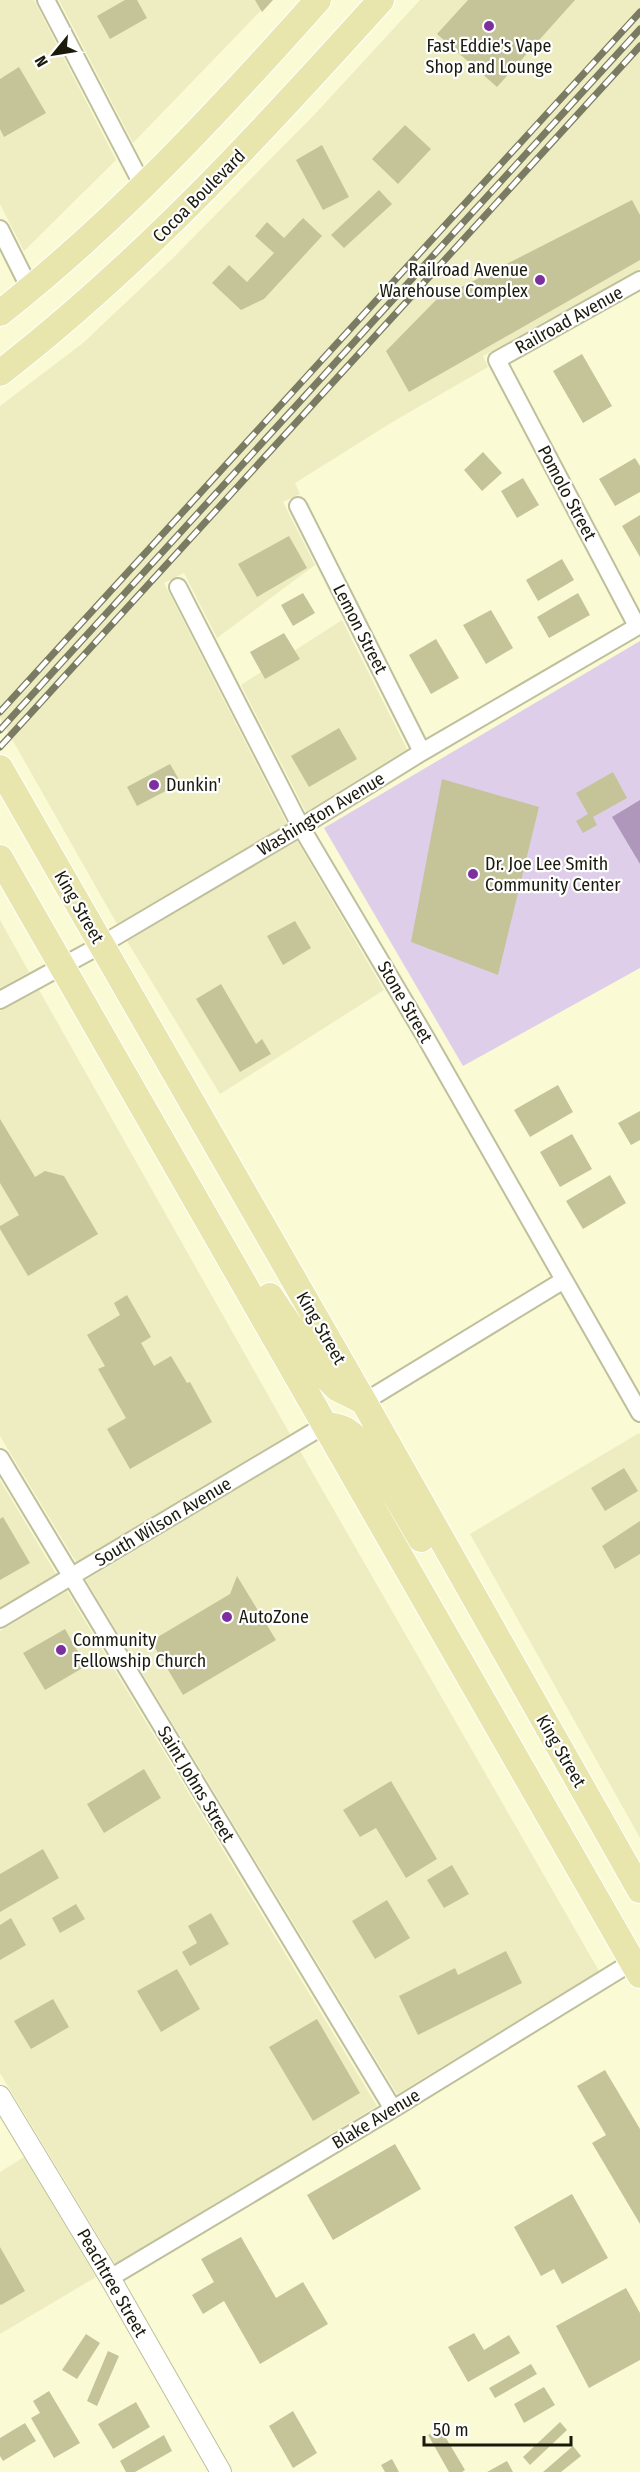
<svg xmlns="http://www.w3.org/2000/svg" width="640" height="2472" viewBox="0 0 640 2472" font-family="'Fira Sans Condensed',sans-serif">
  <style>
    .built { fill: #ededc1 }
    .green { fill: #dfcee9 }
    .water { fill: #ae97bb }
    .building { fill: #c5c499 }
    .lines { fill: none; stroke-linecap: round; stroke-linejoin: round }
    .minor-casing { stroke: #bfbf9c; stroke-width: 20 }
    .tertiary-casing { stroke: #bfbf9c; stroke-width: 22 }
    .primary-casing { stroke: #fff; stroke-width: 28 }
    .minor { stroke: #fff; stroke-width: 16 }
    .tertiary { stroke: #fff; stroke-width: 20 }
    .primary { stroke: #e8e6ad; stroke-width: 26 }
    .rail-casing { stroke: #7b7b63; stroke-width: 7 }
    .rail { stroke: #fff; stroke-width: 4.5; stroke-dasharray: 14; stroke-linecap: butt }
    .poi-dot { fill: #7d2fa0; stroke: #fff; stroke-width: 2 }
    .labels { text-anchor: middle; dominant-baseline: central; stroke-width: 4.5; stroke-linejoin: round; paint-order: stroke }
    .poi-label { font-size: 18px; fill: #1b1b0d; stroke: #fff; text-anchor: start }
    .street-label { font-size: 18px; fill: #1b1b0d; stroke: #fff }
  </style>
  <rect width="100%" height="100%" fill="#fafad5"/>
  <!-- built -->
  <path class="built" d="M 0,0 L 34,0 L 116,160 L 24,251 L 0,204 Z
    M 59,0 L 271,0 L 133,143 Z
    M 420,0 L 640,0 L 640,269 L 483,356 L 488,367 L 394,421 L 295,483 L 300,494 L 283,502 L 315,565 L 217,638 L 184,573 L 164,583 L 287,824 L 117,924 L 0,718 L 0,406 L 83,343 L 173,258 L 315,114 Z
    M 342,620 L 407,749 L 306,812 L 241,685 Z
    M 297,841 L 384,990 L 220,1094 L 127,941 Z
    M 0,920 L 29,972 L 0,988 Z
    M 39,990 L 290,1434 L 76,1562 L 0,1436 L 0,1011 Z
    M 639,1433 L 640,1435 L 640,1838 L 470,1534 Z
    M 300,1451 L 599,1971 L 397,2094 L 86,1580 Z
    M 0,1480 L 56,1574 L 0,1607 Z
    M 67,1591 L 377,2106 L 115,2264 L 0,2073 L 0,1631 Z
    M 24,2157 L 96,2277 L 0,2334 L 0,2172 Z"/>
  <!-- green -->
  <path class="green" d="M 640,641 L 640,968 L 463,1066 L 324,828 Z"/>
  <!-- water -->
  <path class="water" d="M 640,800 L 640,864 L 612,817 Z"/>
  <!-- building -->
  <path class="building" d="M 125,0 L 137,0 L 147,18 L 110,39 L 97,16 Z
    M 255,0 L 273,0 L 262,12 Z
    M 468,0 L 575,0 L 497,87 L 437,34 Z
    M 19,67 L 46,113 L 4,137 L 0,129 L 0,79 Z
    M 405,125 L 431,149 L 398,184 L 372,159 Z
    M 322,145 L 349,197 L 323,210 L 296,160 Z
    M 379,190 L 392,204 L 344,248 L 331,235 Z
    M 632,200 L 640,215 L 640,260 L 409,392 L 386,351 L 436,300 Z
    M 303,218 L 322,236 L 264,299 L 241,310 L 212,283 L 229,265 L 247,282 L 274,253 L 255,236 L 267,222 L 284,238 Z
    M 582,354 L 612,406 L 583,423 L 553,371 Z
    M 483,452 L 502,473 L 482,491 L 464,470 Z
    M 635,458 L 640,466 L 640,492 L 615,506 L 599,479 Z
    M 523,478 L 539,505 L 517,518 L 501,491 Z
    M 640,515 L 640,557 L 622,526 Z
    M 289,536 L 307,568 L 257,597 L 238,564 Z
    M 562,559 L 574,580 L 538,601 L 526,580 Z
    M 303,593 L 315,613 L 293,626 L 281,605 Z
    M 578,593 L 590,615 L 549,638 L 537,617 Z
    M 491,610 L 513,648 L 486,664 L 463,625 Z
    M 284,633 L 300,659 L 265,679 L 250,652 Z
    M 436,639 L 459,678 L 431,694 L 409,655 Z
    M 339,728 L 357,759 L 309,787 L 291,756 Z
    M 170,764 L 181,783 L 137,806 L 127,787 Z
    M 613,772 L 627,798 L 593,817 L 597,825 L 583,833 L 576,821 L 588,814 L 576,793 Z
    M 442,779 L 539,807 L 498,975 L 411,942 Z
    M 295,921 L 311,948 L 283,965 L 267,936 Z
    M 221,984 L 256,1044 L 262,1039 L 271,1054 L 240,1072 L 196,999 Z
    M 558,1085 L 573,1112 L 530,1137 L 514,1110 Z
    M 640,1111 L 640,1140 L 631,1145 L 618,1123 Z
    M 0,1119 L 35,1177 L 45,1171 L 64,1176 L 98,1234 L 28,1276 L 0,1229 L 0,1226 L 19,1215 L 0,1183 Z
    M 572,1134 L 592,1169 L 560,1187 L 540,1152 Z
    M 610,1175 L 626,1203 L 583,1229 L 566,1201 Z
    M 127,1295 L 151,1337 L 141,1343 L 154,1366 L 171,1356 L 187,1383 L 190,1382 L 212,1422 L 130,1469 L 107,1429 L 126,1418 L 98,1369 L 105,1366 L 87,1335 L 120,1315 L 114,1303 Z
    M 624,1468 L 638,1491 L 605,1511 L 591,1488 Z
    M 3,1517 L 30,1563 L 0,1580 L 0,1519 Z
    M 640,1521 L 640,1554 L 615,1569 L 602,1546 Z
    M 237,1576 L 276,1640 L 183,1695 L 151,1641 L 230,1594 Z
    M 65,1629 L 86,1666 L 45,1690 L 23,1653 Z
    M 144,1769 L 161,1798 L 104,1833 L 87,1804 Z
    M 391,1781 L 437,1859 L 406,1878 L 376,1828 L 360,1837 L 343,1810 Z
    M 43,1849 L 59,1878 L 0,1912 L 0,1874 Z
    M 452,1865 L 469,1894 L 444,1908 L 427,1880 Z
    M 387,1900 L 410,1938 L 375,1959 L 352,1921 Z
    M 76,1904 L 85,1919 L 60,1933 L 52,1918 Z
    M 211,1913 L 229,1944 L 190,1966 L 182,1952 L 197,1943 L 188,1926 Z
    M 11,1918 L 26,1945 L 0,1960 L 0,1925 Z
    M 506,1951 L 522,1983 L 418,2035 L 399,1996 L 455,1968 L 458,1975 Z
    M 177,1969 L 200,2009 L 161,2032 L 137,1991 Z
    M 53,1999 L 69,2027 L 31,2049 L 14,2021 Z
    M 317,2019 L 360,2093 L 313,2121 L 269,2047 Z
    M 605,2070 L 640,2129 L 640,2224 L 592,2143 L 606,2135 L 577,2086 Z
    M 395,2144 L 421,2189 L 333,2240 L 307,2195 Z
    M 572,2194 L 608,2258 L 562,2284 L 554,2269 L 541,2276 L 514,2227 Z
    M 241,2237 L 276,2298 L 303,2282 L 328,2324 L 260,2364 L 224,2301 L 203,2314 L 192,2295 L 214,2282 L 201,2259 Z
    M 0,2247 L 25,2291 L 1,2305 L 0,2304 Z
    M 626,2288 L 640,2313 L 640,2360 L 589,2388 L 556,2326 Z
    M 474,2333 L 484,2350 L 509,2335 L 520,2353 L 468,2382 L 448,2347 Z
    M 86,2334 L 100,2343 L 77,2379 L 62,2370 Z
    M 108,2351 L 119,2356 L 97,2406 L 87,2401 Z
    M 531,2364 L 537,2374 L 495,2398 L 489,2388 Z
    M 544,2387 L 555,2405 L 524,2423 L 514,2404 Z
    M 49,2391 L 80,2443 L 54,2458 L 31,2418 L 40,2413 L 33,2401 Z
    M 136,2402 L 150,2427 L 113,2449 L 98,2424 Z
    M 293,2411 L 317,2453 L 293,2468 L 269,2426 Z
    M 560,2422 L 567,2430 L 530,2465 L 523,2457 Z
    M 25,2423 L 36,2441 L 3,2461 L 0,2456 L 0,2438 Z
    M 440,2428 L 465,2470 L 462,2472 L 449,2472 L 428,2435 Z
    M 164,2435 L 172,2451 L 135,2472 L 126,2472 L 120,2461 Z
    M 573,2446 L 581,2456 L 561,2472 L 543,2472 Z
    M 392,2459 L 399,2472 L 385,2472 L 381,2465 Z
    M 507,2461 L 513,2472 L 487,2472 Z"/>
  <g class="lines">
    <defs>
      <path id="minor" d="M 46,0 L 143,186
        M 0,229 L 30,289
        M 298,506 L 422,752
        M 178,587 L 301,827 L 426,1038 L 640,1413
        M 637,626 L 497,360 L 640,280
        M 0,1000 L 101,945 L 301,827 L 422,752 L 640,625
        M 364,1402 L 564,1280
        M 0,1458 L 393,2109
        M 0,1619 L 325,1425
        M 110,2278 L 393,2109 L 640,1957"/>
      <path id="tertiary" d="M 0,2096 L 110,2278 L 221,2472"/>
      <path id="primary" d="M 0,313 C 117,221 219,111 318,0
        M 0,373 C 143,262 260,134 381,0
        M 0,768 L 364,1402 L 640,1890
        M 0,858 L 640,1975
        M 270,1296 L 321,1372 L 337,1388 L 363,1401
        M 325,1425 C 335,1426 343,1427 351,1434 C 371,1449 406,1514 421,1539"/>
    </defs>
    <!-- minor casing -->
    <use href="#minor" class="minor-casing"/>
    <!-- tertiary casing -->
    <use href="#tertiary" class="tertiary-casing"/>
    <!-- primary casing -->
    <use href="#primary" class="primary-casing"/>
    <!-- minor -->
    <use href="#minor" class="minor"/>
    <!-- tertiary -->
    <use href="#tertiary" class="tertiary"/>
    <!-- primary -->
    <use href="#primary" class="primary"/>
    <defs>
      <path id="rail" d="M 0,712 L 640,12
        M 0,730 L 640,29
        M 0,747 L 640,46"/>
    </defs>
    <!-- rail casing -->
    <use href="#rail" class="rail-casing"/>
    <!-- rail -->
    <use href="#rail" class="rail"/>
  </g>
  <!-- markers -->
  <g class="poi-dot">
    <circle cx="489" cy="26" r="6"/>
    <circle cx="540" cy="280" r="6"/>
    <circle cx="154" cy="785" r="6"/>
    <circle cx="473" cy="874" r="6"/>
    <circle cx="227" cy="1617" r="6"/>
    <circle cx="61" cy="1650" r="6"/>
  </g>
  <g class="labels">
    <!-- poi labels -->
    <g class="poi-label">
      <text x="489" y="46" text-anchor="middle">Fast Eddie's Vape<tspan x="489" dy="21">Shop and Lounge</tspan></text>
      <text x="528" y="270" text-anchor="end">Railroad Avenue<tspan x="528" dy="21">Warehouse Complex</tspan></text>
      <text x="166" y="785">Dunkin'</text>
      <text x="485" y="864">Dr. Joe Lee Smith<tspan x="485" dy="21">Community Center</tspan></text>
      <text x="239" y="1617">AutoZone</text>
      <text x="73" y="1640">Community<tspan x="73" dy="21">Fellowship Church</tspan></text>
    </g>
    <!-- street labels -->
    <g class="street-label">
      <text transform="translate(199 196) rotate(-45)">Cocoa Boulevard</text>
      <text transform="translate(569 320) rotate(-29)">Railroad Avenue</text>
      <text transform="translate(567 493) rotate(62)">Pomolo Street</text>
      <text transform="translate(360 629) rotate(63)">Lemon Street</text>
      <text transform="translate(321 814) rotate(-31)">Washington Avenue</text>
      <text transform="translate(79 907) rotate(60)">King Street</text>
      <text transform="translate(405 1002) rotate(60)">Stone Street</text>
      <text transform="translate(321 1328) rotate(60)">King Street</text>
      <text transform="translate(163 1522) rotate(-31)">South Wilson Avenue</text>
      <text transform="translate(561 1751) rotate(60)">King Street</text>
      <text transform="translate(196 1784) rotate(59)">Saint Johns Street</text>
      <text transform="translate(376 2119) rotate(-31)">Blake Avenue</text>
      <text transform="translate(112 2283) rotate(60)">Peachtree Street</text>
    </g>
  </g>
  <!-- north arrow -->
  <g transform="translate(54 54) rotate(240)" stroke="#ffffff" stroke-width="4.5" paint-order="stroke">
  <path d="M0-4.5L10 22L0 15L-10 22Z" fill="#1b1b0d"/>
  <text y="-9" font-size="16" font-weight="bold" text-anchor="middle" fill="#1b1b0d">N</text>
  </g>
  <!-- scale -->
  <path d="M424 2436v9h147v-9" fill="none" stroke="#1b1b0d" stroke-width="3"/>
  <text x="433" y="2436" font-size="18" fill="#1b1b0d" stroke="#ffffff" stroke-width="4.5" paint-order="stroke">50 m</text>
</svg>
